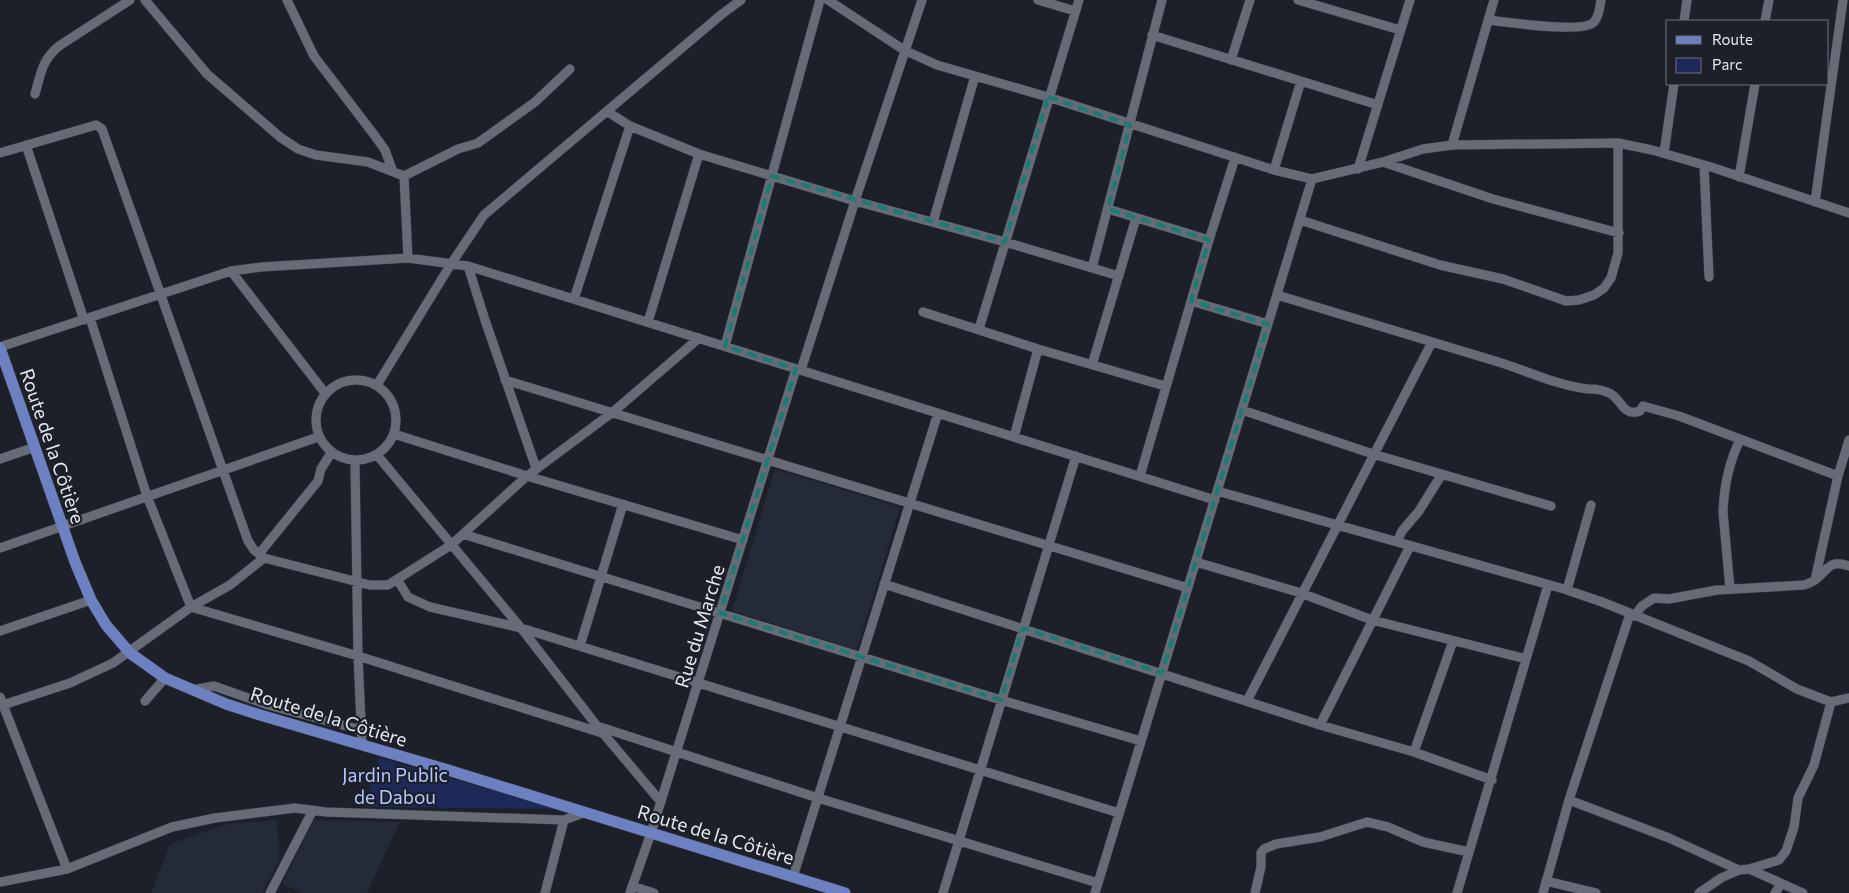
<svg xmlns="http://www.w3.org/2000/svg" width="1849" height="893" viewBox="0 0 1849 893" font-family="Commissioner,sans-serif">
  <style>
    .built { fill: #252a38 }
    .green { fill: #1d2959 }
    .lines { fill: none; stroke-linecap: round; stroke-linejoin: round }
    .minor-casing { stroke: #393b42; stroke-width: 10 }
    .major-casing { stroke: #393b42; stroke-width: 12 }
    .minor { stroke: #676b75; stroke-width: 9 }
    .major { stroke: #6d80c1; stroke-width: 11 }
    .marked { fill: none; stroke: #1a7c74; stroke-width: 4; stroke-dasharray: 10 6; stroke-linejoin: round }
    .labels { text-anchor: middle; dominant-baseline: central; stroke-width: 4.5; stroke-linejoin: round; paint-order: stroke }
    .street-label { font-size: 19px; fill: #e6e8ee; stroke: #1d2029 }
    .park-label { font-size: 19px; fill: #b3c6fd; stroke: #1d2029 }
  </style>
  <rect width="100%" height="100%" fill="#1d2029"/>
  <!-- built -->
  <path class="built" d="M 775,469 L 900,507 L 857,650 L 732,611 Z
    M 277,820 L 280,859 L 262,893 L 151,893 L 170,844 L 228,824 Z
    M 314,820 L 400,822 L 367,893 L 301,893 L 282,883 Z"/>
  <!-- green -->
  <path class="green" d="M 379,758 L 558,809 L 364,807 Z"/>
  <g class="lines">
    <defs>
      <path id="minor" d="M 145,0 L 207,74 L 280,137 L 298,149 L 316,155 L 368,162 L 404,176
        M 287,0 L 314,56 L 375,136 L 385,150 L 393,172
        M 828,0 L 904,50 L 937,65 L 1048,97 L 1274,170 L 1312,179 L 1383,162 L 1423,149 L 1452,145 L 1618,143 L 1652,150 L 1711,167 L 1849,213
        M 1038,0 L 1075,11
        M 1298,0 L 1400,30
        M 1488,20 C 1506,22 1583,34 1594,22 C 1599,17 1600,7 1601,0
        M 1684,21 L 1687,0
        M 1765,21 L 1769,0
        M 1152,35 L 1378,105
        M 1231,60 L 1250,0
        M 35,94 C 41,73 42,60 59,46 L 130,0
        M 608,112 L 630,126 L 699,154 L 855,201 L 1005,242 L 1119,276
        M 26,145 L 84,320
        M 1452,145 L 1494,0
        M 0,153 L 96,125 L 102,129 L 248,541 L 254,550 L 264,558 L 370,585 L 388,585 L 451,545 L 527,476 L 613,412 L 699,338
        M 1664,153 L 1674,84
        M 1383,162 L 1493,199 L 1619,233
        M 1704,165 L 1709,277
        M 1358,169 L 1410,0
        M 1274,170 L 1301,81
        M 1739,177 L 1755,84
        M 1815,202 L 1843,0
        M 1108,209 L 1209,240
        M 1300,220 L 1440,265 L 1503,279 L 1566,301 L 1579,300 L 1594,295 L 1604,288 L 1611,278 L 1618,253 L 1618,143
        M 933,222 L 975,76
        M 408,258 L 404,176 L 458,149 L 478,143 L 535,102 L 570,69
        M 468,266 L 485,320 L 536,468
        M 1092,268 L 1162,0
        M 231,271 L 325,393
        M 1277,295 C 1350,317 1422,339 1495,361 C 1526,370 1557,386 1589,389 C 1597,389 1604,390 1611,394 C 1622,401 1624,417 1640,411 L 1643,406 L 1679,416 L 1838,476
        M 574,299 L 630,126
        M 1191,301 L 1268,324
        M 923,312 L 1038,349 L 1165,386
        M 90,318 L 147,496 L 191,607
        M 648,322 L 699,154
        M 979,329 L 1079,0
        M 725,346 L 820,0
        M 0,347 L 231,271 L 261,267 L 408,258 L 468,266 L 1215,500
        M 1092,365 L 1136,218
        M 801,370 L 855,201 L 922,0
        M316 420a40 40 0 1 1 80 0a40 40 0 1 1-80 0Z
        M 505,380 L 1188,588
        M 377,385 L 451,264 L 484,215 L 722,14 L 741,0
        M 1242,410 L 1373,454 L 1551,506
        M 394,434 L 527,476 L 743,540
        M 1014,437 L 1038,349
        M 377,455 L 521,628 L 597,726 L 661,802
        M 0,459 L 35,447
        M 355,461 L 358,656 L 362,745
        M 1140,476 L 1209,240 L 1235,158
        M 1217,491 L 1564,589 L 1602,602 L 1749,661 L 1797,689 L 1810,694 L 1831,702 L 1849,698
        M 463,534 L 1001,700 L 1141,741
        M 1397,542 L 1402,531 L 1419,511 L 1442,474
        M 0,548 L 318,437
        M 259,554 L 318,481 L 321,469 L 331,453
        M 1196,562 L 1301,593 L 1372,620 L 1526,659
        M 397,579 L 408,597 L 430,607 L 521,628 L 1119,813
        M 1815,580 L 1838,476 L 1849,440
        M 884,584 L 1320,725 L 1414,752 L 1492,780
        M 1730,589 L 1723,512 C 1724,487 1729,462 1740,440
        M 1567,590 L 1591,505
        M 191,607 L 358,656 L 602,733
        M 1634,616 L 1642,606 L 1654,598 L 1669,599 L 1717,590 L 1804,585 C 1807,584 1812,582 1815,580 C 1829,569 1829,559 1849,566
        M 0,631 L 91,600
        M 580,646 L 623,504
        M 192,690 L 214,686 L 268,705 L 361,730
        M 0,697 L 67,869
        M 145,701 L 165,678
        M 1247,701 L 1432,342
        M 0,706 L 70,683 L 113,663 L 191,607 L 230,585 L 264,558
        M 1320,725 L 1410,546
        M 597,726 L 818,798 L 1098,883
        M 1414,752 L 1453,641
        M 1569,800 L 1669,838 L 1739,870
        M 1749,869 L 1803,893
        M 793,877 L 938,413
        M 1546,881 L 1596,893
        M 0,882 L 67,869 L 172,827 L 215,818 L 295,808 L 326,812 L 564,820 L 586,812
        M 632,886 L 654,893
        M 270,893 L 313,810
        M 545,893 L 564,820
        M 630,893 L 651,833 L 796,369
        M 943,893 L 1076,456
        M 1095,893 L 1312,179
        M 1255,893 L 1261,867 L 1261,853 L 1264,849 L 1276,844 L 1320,837 L 1367,822 L 1388,827 L 1423,842 L 1469,852
        M 1457,893 L 1548,585
        M 1543,893 L 1569,800 L 1630,614
        M 1699,893 L 1721,878 L 1739,870 L 1749,869 L 1779,860 L 1786,851 L 1794,827 L 1798,798 L 1814,765 L 1831,702
        M 1775,893 L 1781,884"/>
      <path id="major" d="M 0,348 L 75,562 L 91,600 L 106,625 L 130,653 L 165,678 L 226,704 L 260,715 L 448,770 L 845,893"/>
    </defs>
    <!-- minor casing -->
    <use href="#minor" class="minor-casing"/>
    <!-- major casing -->
    <use href="#major" class="major-casing"/>
    <!-- minor -->
    <use href="#minor" class="minor"/>
    <!-- major -->
    <use href="#major" class="major"/>
  </g>
  <!-- marked area -->
  <path class="marked" d="M 1048,97 L 1130,125 L 1108,209 L 1209,240 L 1191,301 L 1268,324 L 1162,673 L 1023,628 L 1001,700 L 720,613 L 796,369 L 725,346 L 772,176 L 1005,242 Z"/>
  <g class="labels">
    <!-- street labels -->
    <g class="street-label">
      <text transform="translate(53 446) rotate(71)">Route de la Côtière</text>
      <text transform="translate(699 626) rotate(-73)">Rue du Marche</text>
      <text transform="translate(329 716) rotate(17)">Route de la Côtière</text>
      <text transform="translate(716 834) rotate(17)">Route de la Côtière</text>
    </g>
    <!-- park labels -->
    <g class="park-label">
      <text x="395" y="774">Jardin Public<tspan x="395" dy="22">de Dabou</tspan></text>
    </g>
  </g>
  <!-- legend -->
  <rect x="1666" y="20" width="162" height="65" fill="#1d2029" stroke="#6d7078"/>
  <rect x="1676" y="36" width="25" height="8" fill="#6d80c1" stroke="#6d7078"/>
  <text x="1712" y="45" font-size="15" fill="#e6e8ee">Route</text>
  <rect x="1676" y="58" width="25" height="15" fill="#1d2959" stroke="#6d7078"/>
  <text x="1712" y="70" font-size="15" fill="#e6e8ee">Parc</text>
</svg>
